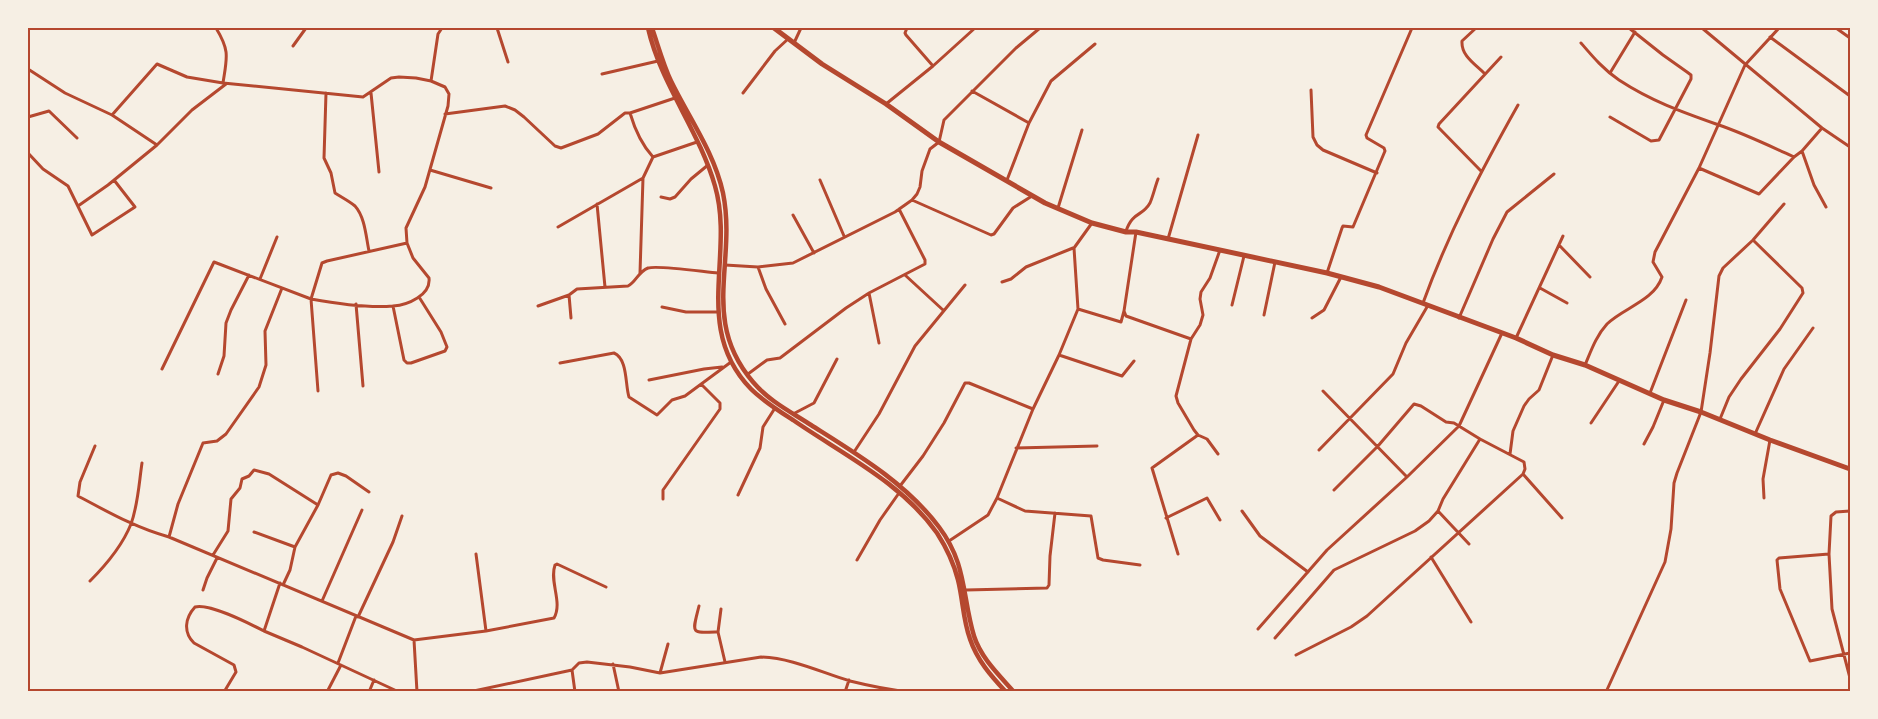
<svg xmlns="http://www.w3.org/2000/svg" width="1878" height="719" viewBox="0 0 1878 719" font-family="'Fira Sans Condensed',sans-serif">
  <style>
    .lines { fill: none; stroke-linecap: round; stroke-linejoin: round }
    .minor { stroke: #b5482f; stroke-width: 3 }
    .primary { stroke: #b5482f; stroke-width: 4.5 }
    .trunk { stroke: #b5482f; stroke-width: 5 }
    .neatline { fill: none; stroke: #b5482f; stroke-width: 2 }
  </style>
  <rect width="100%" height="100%" fill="#f6efe4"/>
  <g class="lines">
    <!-- minor -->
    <path class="minor" d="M 216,28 C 230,51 227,57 223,83
      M 497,28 L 508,62
      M 907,28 L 905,33 L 906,35 L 933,66
      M 1476,28 L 1462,41 C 1461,56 1475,64 1485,74
      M 1836,28 L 1850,38
      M 1770,37 L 1850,96
      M 794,43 L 801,28
      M 1581,43 C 1593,57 1604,70 1619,80 C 1651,101 1682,112 1716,124 C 1743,133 1768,145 1794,157
      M 293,46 L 306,28
      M 28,69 L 65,93 L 112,115 L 157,145
      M 1610,73 L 1635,32
      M 602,74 L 658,61
      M 431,81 L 438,34 L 442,28
      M 1311,90 L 1313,137 L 1317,145 L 1323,150 L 1377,173
      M 972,91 L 1029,123 L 1007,180
      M 326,93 L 324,158 L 331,173 L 335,193 C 341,197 349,201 355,206 C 365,217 366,237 369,251
      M 371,93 L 379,172
      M 743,93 L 775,51 L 788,39
      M 886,104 L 933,66 L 975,28
      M 630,113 C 635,130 641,144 653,157 L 643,178 L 640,273
      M 445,114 L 505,106 L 515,110 L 524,117 L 555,146 L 561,148 L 598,134 L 625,113 L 630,113 L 675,98
      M 112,115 L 157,64 L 187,77 L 223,83 L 363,97 L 391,78 L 399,77 L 416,78 L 431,81 L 445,87 L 449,94 L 448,106 L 425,187 L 406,228 L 407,243 L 413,258 L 429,278 C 431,295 408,305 393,306 C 370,308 333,303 311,299 L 214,262 L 162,369
      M 28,117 L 49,111 L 77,138
      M 1610,117 L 1651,141 L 1659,140 L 1691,79 L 1691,75 L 1687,72 L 1663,55 L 1629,28
      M 1029,123 L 1051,81 L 1095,44
      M 1822,128 L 1850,147
      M 1802,151 L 1814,185 L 1826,207
      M 28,153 L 43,169 L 68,186 L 92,235 L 135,207 L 114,180
      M 653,157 L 697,142
      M 1699,168 L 1745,65 L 1779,28
      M 430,170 L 491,188
      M 1481,171 L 1438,127 L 1439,124 L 1501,57
      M 820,180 L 844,236
      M 661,197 L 670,199 L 675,197 L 691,179 L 708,165
      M 912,200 L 991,235 L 994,234 L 1013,208 L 1032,196
      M 597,204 L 605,287
      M 78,206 L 108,185 L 157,145 L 192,110 L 226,84
      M 1058,208 L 1082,130
      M 793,215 L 814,253
      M 1092,223 L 1074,248 L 1078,309 L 1059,355 L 1122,376 L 1134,361
      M 558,227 L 643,178
      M 1126,231 C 1133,211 1142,217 1150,203 C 1153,196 1155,187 1158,179
      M 1168,239 L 1198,135
      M 1559,245 L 1590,277
      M 725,265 L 758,267 L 793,263 L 895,212 L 912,200 L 917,194 L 920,187 L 922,171 L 930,149 L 939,142 L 944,120 L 1016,48 L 1040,28
      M 758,267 L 766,289 L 785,324
      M 1327,273 L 1342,228 L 1343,226 L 1353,227 L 1385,151 L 1384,148 L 1367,138 L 1366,135 L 1412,28
      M 905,275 L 943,310
      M 260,279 L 277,237
      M 1002,282 L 1011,279 L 1026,267 L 1073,248
      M 282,288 L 265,331 L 266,365 L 259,387 L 226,434 L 217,441 L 203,443 L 178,504 L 169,537 L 414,640 L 486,631 L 554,618 C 563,602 549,582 555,565 L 557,564 L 606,587
      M 1540,288 L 1567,303
      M 869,293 L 879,343
      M 1423,303 C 1448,234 1482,169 1518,105
      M 356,304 L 363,386
      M 1232,305 L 1244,256
      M 393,306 L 404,360 L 407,363 L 411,363 L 445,351 L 447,347 L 441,332 L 419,297
      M 538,306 L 569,295
      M 662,307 L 686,312 L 718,312
      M 1078,309 L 1121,322 L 1124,311 L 1136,232
      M 1124,311 L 1126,316 L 1191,339
      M 1264,315 L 1275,262
      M 571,318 L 569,295 L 577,289 L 628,286 C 636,282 638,272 648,268 C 658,265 705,272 718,273
      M 1312,318 L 1324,310 L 1341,277
      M 1459,318 L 1493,239 L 1507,212 L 1554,174
      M 1516,338 L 1563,236
      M 560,363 L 614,353 C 628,359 625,385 629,397 L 657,415 L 672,400 L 685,396 L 731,362
      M 1585,365 C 1591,351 1596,336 1607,324 C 1623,308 1654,301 1662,277 L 1653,262 L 1655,252 L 1699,168 L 1759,194 L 1794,157 L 1802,151 L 1822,128 L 1702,28
      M 218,374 L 224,356 L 226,323 L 231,310 L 249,275
      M 748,374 L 767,360 L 780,358 L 846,308 L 869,293 L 925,264 L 925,260 L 899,209
      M 649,380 L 704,369 L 722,367
      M 318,391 L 311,299 L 322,263 L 327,261 L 407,243
      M 1323,391 L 1407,477
      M 1650,393 L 1686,300
      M 793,414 L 814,403 L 837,359
      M 1720,419 L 1729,397 L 1741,379 L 1780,329 L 1803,293 L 1802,288 L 1753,240
      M 1591,423 L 1619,381
      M 1755,434 L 1784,369 L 1813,328
      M 1644,444 L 1653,427 L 1664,400
      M 95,446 L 80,482 L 78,496 C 108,512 136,528 169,537
      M 1016,448 L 1097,446
      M 1319,450 L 1393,374 L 1406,343 L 1427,307
      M 854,452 L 879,414 L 915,346 L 965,285
      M 1218,454 L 1207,439 L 1198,435 L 1194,430 L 1178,403 L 1176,396 L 1191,339 L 1200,325 L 1203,315 L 1200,299 L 1201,292 L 1210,278 L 1220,250
      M 1510,454 L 1513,431 L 1524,406 L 1529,399 L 1539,390 L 1553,355
      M 1523,474 L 1562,518
      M 900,486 L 923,456 L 944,423 L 965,383 L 969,383 L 1033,409
      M 738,495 L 760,448 L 763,427 L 775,408
      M 997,498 L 1025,511 L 1091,516 L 1098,558 L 1103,560 L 1140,565
      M 1764,498 L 1763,479 L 1770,440
      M 663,499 L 663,490 L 720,409 L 720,403 L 701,384
      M 1242,511 L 1260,536 L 1308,572
      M 1438,511 L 1469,544
      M 1850,511 L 1836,512 L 1831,516 L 1829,554 L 1832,609 L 1850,678
      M 1166,518 L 1207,498 L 1220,520
      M 254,532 L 295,547
      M 949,541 L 988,515 L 997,498 L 1033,409 L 1059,355
      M 476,554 L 486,631
      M 1178,554 L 1152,468 L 1198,435
      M 1829,554 L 1779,558 L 1777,560 L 1780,589 L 1810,661 L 1850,653
      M 213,555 L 228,531 L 231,499 L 240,488 L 242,479 L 249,476 L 254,470 L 269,474 L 318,505
      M 1431,557 L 1471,622
      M 857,560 L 880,520 L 899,493
      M 90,581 C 105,566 123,544 131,524 C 138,505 139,483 142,463
      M 280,583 L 264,631 L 302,647 L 399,692
      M 283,585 L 290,570 L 295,547 L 318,505 L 331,475 L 338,473 L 346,476 L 369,492
      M 203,590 L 207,578 L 217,558
      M 966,590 L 1047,588 L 1049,585 L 1050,556 L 1055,513
      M 322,601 L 362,510
      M 699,606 C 692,634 690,633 718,632
      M 721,609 L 718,632 L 725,662
      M 358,617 L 393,542 L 402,516
      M 1258,629 L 1327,550 L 1407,477 L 1459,426 L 1502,333
      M 1275,638 L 1334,570 L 1415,531 L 1429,521 L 1438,511 L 1443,499 L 1480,439
      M 414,640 L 417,692
      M 1296,655 L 1351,627 L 1367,616 L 1523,474 L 1525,469 L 1524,462 L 1480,439 L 1454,423 L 1446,422 L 1421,406 L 1414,404 L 1378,446 L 1334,490
      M 338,663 L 356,616
      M 613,664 L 619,692
      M 660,673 L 668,644
      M 224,692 L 236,672 L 234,665 L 194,643 C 183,632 185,618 195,607 C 210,603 250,624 264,631
      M 327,692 L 341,665
      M 369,692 L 374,680
      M 469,692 L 572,670
      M 575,692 L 572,670 L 579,663 L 587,662 L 630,667 L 660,673 L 761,657 C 792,658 820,672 850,681 C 870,686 890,690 910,692
      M 845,692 L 849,680
      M 1606,692 L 1665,562 L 1671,529 L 1674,483 L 1677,473 L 1701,412 L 1710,353 L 1719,276 L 1723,268 L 1753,240 L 1784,204"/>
    <!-- primary -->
    <path class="primary" d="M 648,28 C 661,85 699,130 715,186 C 735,255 692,328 751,389 C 763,401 779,411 793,420 C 842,454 901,482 937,533 C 946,547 954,564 958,580 C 963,600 963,620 970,639 C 977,660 991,676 1006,692
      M 652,28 C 658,45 663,64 671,81 C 689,118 714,152 723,193 C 737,262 700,320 753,382 C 769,401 791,412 811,425 C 857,454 906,483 939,527 C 967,564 962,596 974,636 C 981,658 999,675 1014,692"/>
    <!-- trunk -->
    <path class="trunk" d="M 774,28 L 822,64 L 886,104 L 939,142 L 1045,203 L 1092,223 L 1126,232 L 1136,232 L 1327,273 L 1379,287 L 1516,338 L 1553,355 L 1585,365 L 1664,400 L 1701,412 L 1770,440 L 1850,469"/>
  </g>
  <!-- border -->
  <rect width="1878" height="719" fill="none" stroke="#f6efe4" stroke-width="58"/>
  <rect x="29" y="29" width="1820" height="661" class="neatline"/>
</svg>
